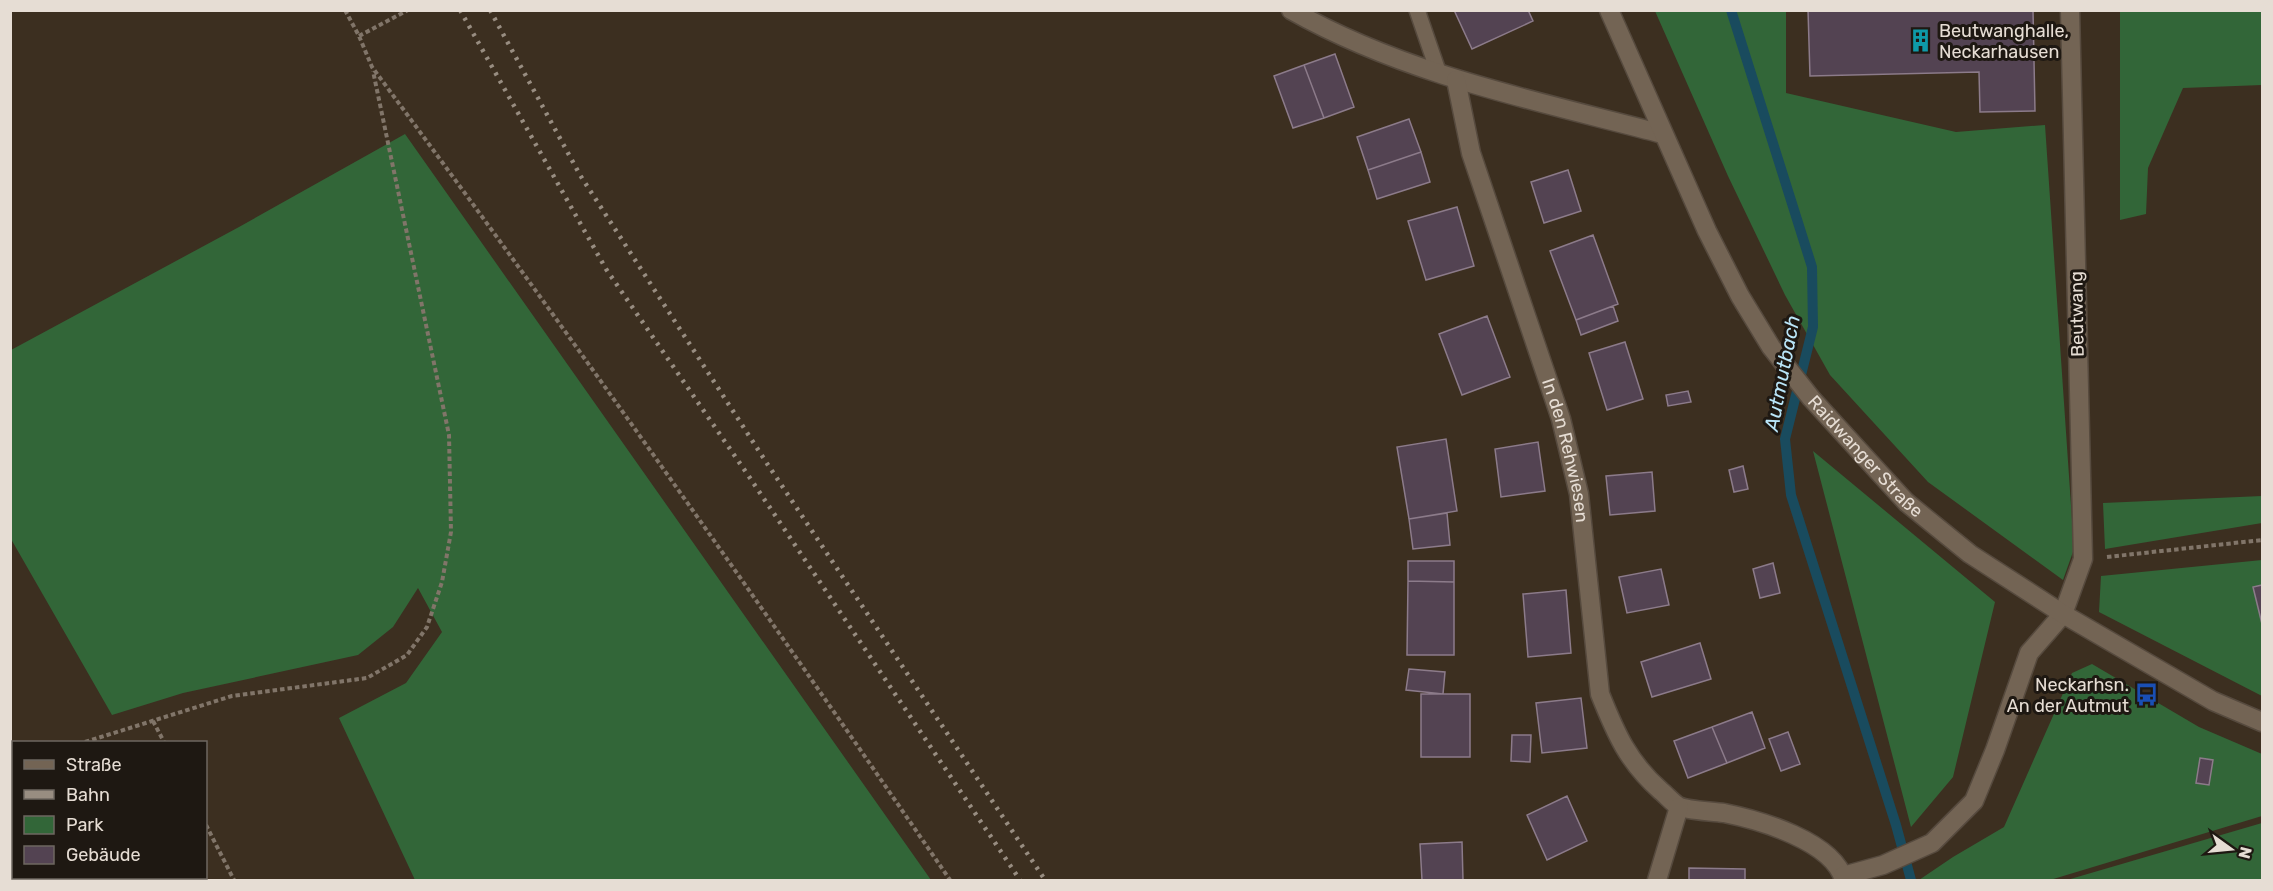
<svg xmlns="http://www.w3.org/2000/svg" width="2273" height="891" viewBox="0 0 2273 891" font-family="Rubik,sans-serif">
  <style>
    .green { fill: #326638 }
    .lines { fill: none; stroke-linecap: round; stroke-linejoin: round }
    .stream { stroke: #194b5e; stroke-width: 10 }
    .building { fill: #534352; stroke: #8c7b8a; stroke-width: 1.5 }
    .lane-casing { stroke: #564a3e; stroke-width: 18 }
    .street-casing { stroke: #564a3e; stroke-width: 21 }
    .secondary-casing { stroke: #564a3e; stroke-width: 21 }
    .path { stroke: #817569; stroke-width: 4; stroke-dasharray: 4.5 3; stroke-linecap: butt }
    .lane { stroke: #736454; stroke-width: 15 }
    .street { stroke: #736454; stroke-width: 18 }
    .secondary { stroke: #736454; stroke-width: 18 }
    .rail { stroke: #988d81; stroke-width: 4.5; stroke-dasharray: 3 6; stroke-linecap: butt }
    .labels { text-anchor: middle; dominant-baseline: central; stroke-width: 6; stroke-linejoin: round; paint-order: stroke }
    .poi-label { font-size: 18px; fill: #e6ddd4; stroke: #1e1812; text-anchor: start }
    .street-label { font-size: 18px; fill: #e6ddd4; stroke: #1e1812 }
    .water-label { font-size: 20px; font-style: italic; fill: #bae6f9; stroke: #1e1812 }
  </style>
  <rect width="100%" height="100%" fill="#3c2f20"/>
  <!-- green -->
  <path class="green" d="M 1655,11 L 1786,11 L 1786,93 L 1956,132 L 2045,125 L 2074,549 L 2063,580 L 1928,482 L 1830,375 L 1785,295 L 1728,176 Z
    M 2120,11 L 2262,11 L 2262,85 L 2183,88 L 2148,168 L 2146,214 L 2120,220 Z
    M 405,134 L 931,880 L 415,880 L 339,718 L 406,683 L 442,632 L 418,588 L 393,627 L 358,655 L 183,693 L 112,715 L 11,539 L 11,350 L 239,227 Z
    M 1813,451 L 1995,602 L 1953,777 L 1911,827 Z
    M 2262,496 L 2262,523 L 2105,549 L 2103,503 Z
    M 2262,560 L 2262,696 L 2099,612 L 2101,576 Z
    M 2092,664 L 2199,727 L 2262,754 L 2262,816 L 2050,880 L 1919,880 L 1953,857 L 2004,827 L 2072,673 Z
    M 2262,823 L 2262,880 L 2067,880 Z"/>
  <g class="lines">
    <!-- stream -->
    <path class="stream" d="M 1731,10 L 1812,267 L 1813,327 L 1785,439 L 1791,495 L 1896,825 L 1911,880"/>
  </g>
  <!-- building -->
  <path class="building" d="M 1454,10 L 1528,10 L 1533,21 L 1472,49 Z
    M 1808,10 L 2033,10 L 2035,111 L 1980,112 L 1979,72 L 1810,76 Z
    M 1335,54 L 1354,107 L 1324,118 L 1304,65 Z
    M 1304,65 L 1324,118 L 1293,128 L 1274,76 Z
    M 1409,119 L 1421,152 L 1368,170 L 1357,137 Z
    M 1421,152 L 1430,182 L 1377,199 L 1368,170 Z
    M 1568,170 L 1581,211 L 1544,223 L 1531,182 Z
    M 1457,207 L 1474,266 L 1426,280 L 1408,221 Z
    M 1593,235 L 1618,304 L 1576,320 L 1550,251 Z
    M 1613,306 L 1618,321 L 1581,335 L 1576,320 Z
    M 1487,316 L 1510,377 L 1462,395 L 1439,334 Z
    M 1625,342 L 1643,399 L 1607,410 L 1589,353 Z
    M 1688,391 L 1691,402 L 1668,406 L 1666,395 Z
    M 1446,439 L 1457,511 L 1409,519 L 1397,447 Z
    M 1538,442 L 1545,491 L 1501,497 L 1495,449 Z
    M 1743,466 L 1748,489 L 1734,492 L 1729,470 Z
    M 1652,472 L 1655,511 L 1610,515 L 1606,476 Z
    M 1447,513 L 1450,545 L 1413,549 L 1409,519 Z
    M 1408,561 L 1454,561 L 1454,582 L 1408,581 Z
    M 1773,563 L 1780,593 L 1760,598 L 1753,569 Z
    M 1661,569 L 1669,605 L 1627,613 L 1619,577 Z
    M 1408,581 L 1454,582 L 1454,655 L 1407,655 Z
    M 2262,585 L 2262,624 L 2253,587 Z
    M 1566,590 L 1571,653 L 1528,657 L 1523,594 Z
    M 1700,643 L 1711,679 L 1652,697 L 1641,662 Z
    M 1409,669 L 1445,672 L 1443,694 L 1406,690 Z
    M 1421,694 L 1470,694 L 1470,757 L 1421,757 Z
    M 1581,698 L 1587,748 L 1542,753 L 1536,703 Z
    M 1752,712 L 1765,748 L 1727,763 L 1712,727 Z
    M 1712,727 L 1727,763 L 1688,778 L 1674,741 Z
    M 1788,732 L 1800,764 L 1781,771 L 1769,739 Z
    M 1512,735 L 1531,735 L 1530,762 L 1511,761 Z
    M 2200,758 L 2213,760 L 2209,785 L 2196,783 Z
    M 1567,796 L 1587,841 L 1547,860 L 1527,815 Z
    M 1462,842 L 1463,880 L 1422,880 L 1420,844 Z
    M 1689,868 L 1745,869 L 1745,880 L 1689,880 Z"/>
  <g class="lines">
    <defs>
      <path id="lane" d="M 1417,10 L 1439,74"/>
      <g id="street">
        <path d="M 1291,10 C 1406,75 1537,101 1663,134"/>
        <path id="s1" d="M 1456,80 L 1471,153 L 1561,419 L 1579,494 L 1600,694 C 1616,734 1628,762 1661,791 C 1666,795 1672,802 1678,806 C 1688,811 1712,811 1724,813 C 1759,820 1833,841 1844,880"/>
        <path d="M 1843,876 L 1883,865 L 1932,843 L 1974,801 L 1995,750 L 2029,653 L 2063,614 L 2083,559 L 2070,10"/>
        <path d="M 1657,880 L 1679,807"/>
      </g>
      <g id="secondary">
        <path id="s2" d="M 1609,10 L 1707,231 L 1740,296 L 1771,347 L 1811,398 L 1906,502 L 1970,554 L 2063,614 L 2213,701 L 2262,722"/>
      </g>
    </defs>
    <!-- lane casing -->
    <use href="#lane" class="lane-casing"/>
    <!-- street casing -->
    <use href="#street" class="street-casing"/>
    <!-- secondary casing -->
    <use href="#secondary" class="secondary-casing"/>
    <!-- path -->
    <path class="path" d="M 345,10 L 359,36 L 372,67 C 570,334 762,606 950,880
      M 359,36 L 408,10
      M 2107,557 L 2262,540
      M 153,721 L 164,742
      M 85,742 L 232,696 L 367,678 L 407,655 L 427,627 L 442,582 L 451,532 L 449,435 L 373,71
      M 10,770 L 14,769
      M 206,825 L 234,880"/>
    <!-- lane -->
    <use href="#lane" class="lane"/>
    <!-- street -->
    <use href="#street" class="street"/>
    <!-- secondary -->
    <use href="#secondary" class="secondary"/>
    <!-- rail -->
    <path class="rail" d="M 460,10 L 606,269 L 750,478 L 1020,880
      M 490,10 L 580,175 L 768,465 L 1045,880"/>
  </g>
  <!-- icons -->
  <defs>
    <symbol id="building-bare" viewBox="-9 -9 18 18"><path d="M-4-6H4V6H1V3H-1V6H-4ZM-2.5-4.3h1.7v1.8h-1.7ZM.8-4.3h1.7v1.8H.8ZM-2.5-1h1.7V.8h-1.7ZM.8-1h1.7V.8H.8Z" fill="#0f9aa8" stroke="#1e1812" stroke-width="2.5" paint-order="stroke"/></symbol>
    <symbol id="bus-bare" viewBox="-9 -9 18 18"><path d="M-5-6H5V4H4V6H2V4H-2V6H-4V4H-5ZM-3.5-4V0h7V-4ZM-3.5 1.2v1.5H-2V1.2ZM2 1.2v1.5H3.5V1.2Z" fill="#1a4fb4" stroke="#1e1812" stroke-width="2.5" paint-order="stroke"/></symbol>
  </defs>
  <g fill-rule="evenodd">
    <use href="#building-bare" x="1904" y="24" width="33" height="33"/>
    <use href="#bus-bare" x="2130" y="678" width="33" height="33"/>
  </g>
  <g class="labels">
    <!-- poi labels -->
    <g class="poi-label">
      <text x="1939" y="31">Beutwanghalle,<tspan x="1939" dy="21">Neckarhausen</tspan></text>
      <text x="2129" y="685" text-anchor="end">Neckarhsn.<tspan x="2129" dy="21">An der Autmut</tspan></text>
    </g>
    <!-- street labels -->
    <g class="street-label">
      <text transform="translate(2077 314) rotate(-91)">Beutwang</text>
      <text stroke="none"><textPath href="#s1" startOffset="387">In den Rehwiesen</textPath></text>
      <text stroke="none"><textPath href="#s2" startOffset="519">Raidwanger Straße</textPath></text>
    </g>
    <!-- water labels -->
    <g class="water-label">
      <text transform="translate(1782 373) rotate(-79)">Autmutbach</text>
    </g>
  </g>
  <!-- border -->
  <rect width="2273" height="891" fill="none" stroke="#e6ddd4" stroke-width="24"/>
  <!-- legend -->
  <rect x="12" y="741" width="195" height="138" fill="#1e1812" stroke="#6e6760" stroke-width="1.5"/>
  <rect x="24" y="760" width="30" height="9" fill="#736454" stroke="#6e6760" stroke-width="1.5"/>
  <text x="66" y="771" font-size="18" fill="#e6ddd4">Straße</text>
  <rect x="24" y="790" width="30" height="9" fill="#988d81" stroke="#6e6760" stroke-width="1.5"/>
  <text x="66" y="801" font-size="18" fill="#e6ddd4">Bahn</text>
  <rect x="24" y="816" width="30" height="18" fill="#326638" stroke="#6e6760" stroke-width="1.5"/>
  <text x="66" y="831" font-size="18" fill="#e6ddd4">Park</text>
  <rect x="24" y="846" width="30" height="18" fill="#534352" stroke="#6e6760" stroke-width="1.5"/>
  <text x="66" y="861" font-size="18" fill="#e6ddd4">Gebäude</text>
  <!-- north arrow -->
  <g transform="translate(2231 849) rotate(105)" stroke="#1e1812" stroke-width="4.5" paint-order="stroke">
  <path d="M0-4.5L10 22L0 15L-10 22Z" fill="#e6ddd4"/>
  <text y="-9" font-size="16" font-weight="bold" text-anchor="middle" fill="#e6ddd4">N</text>
  </g>
</svg>
